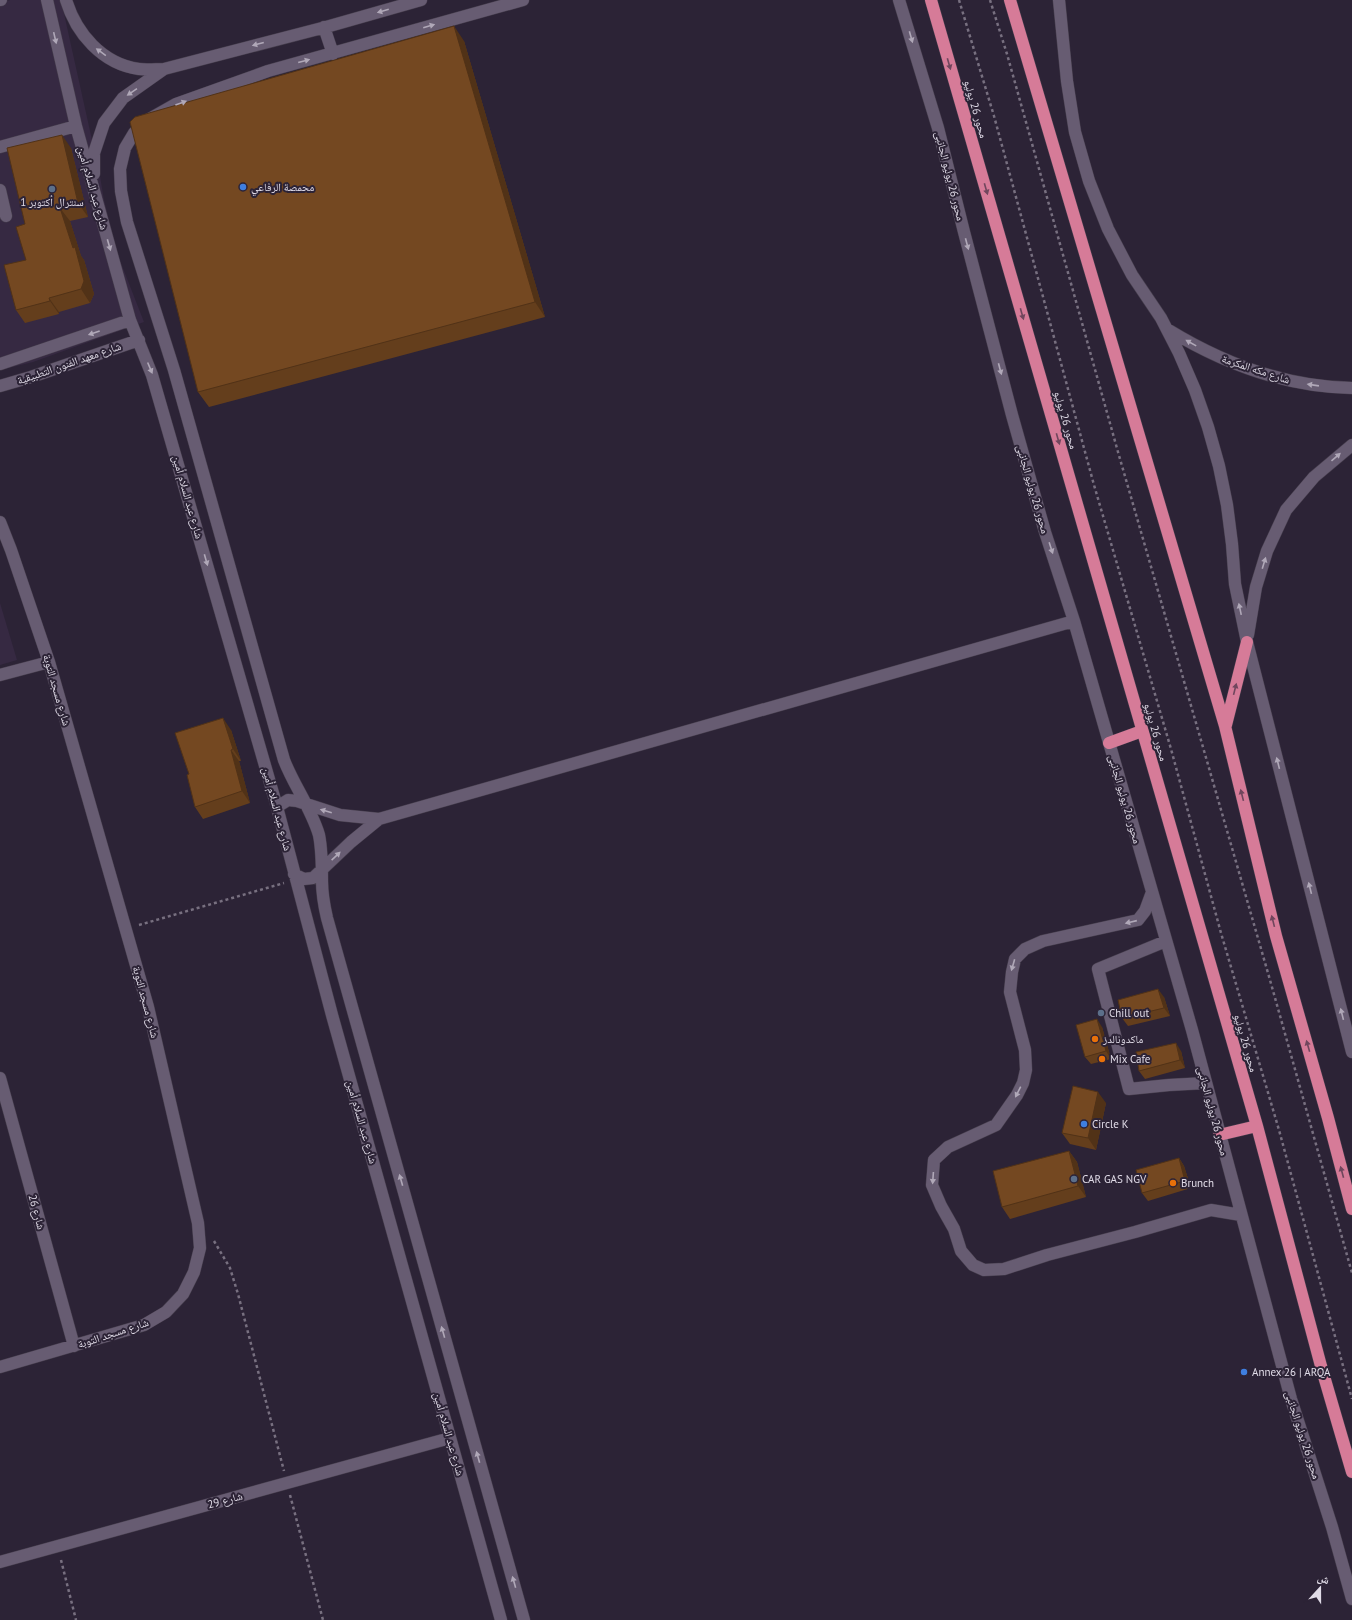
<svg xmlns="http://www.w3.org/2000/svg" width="1352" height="1620" viewBox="0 0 1352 1620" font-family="'PT Sans','Noto Naskh Arabic',sans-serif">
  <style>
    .built { fill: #362942 }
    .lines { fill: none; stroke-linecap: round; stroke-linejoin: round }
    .minor-casing { stroke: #463e4d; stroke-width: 13 }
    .highway-casing { stroke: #463e4d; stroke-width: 13 }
    .path { stroke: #787080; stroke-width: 2.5; stroke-dasharray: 3 3; stroke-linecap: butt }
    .minor { stroke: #675c72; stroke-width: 12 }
    .highway { stroke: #d67b98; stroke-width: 12 }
    .wall { fill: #643e1c }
    .shaded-wall { fill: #513217 }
    .building { fill: #744821; stroke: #513217 }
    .oneway { fill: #b0a8b8 }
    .oneway2 { fill: #70465d }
    .shop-dot { fill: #3f7fe0; stroke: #2c2336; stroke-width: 1.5 }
    .service-dot { fill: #5c6f8a; stroke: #2c2336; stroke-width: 1.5 }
    .food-dot { fill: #e8710a; stroke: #2c2336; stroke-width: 1.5 }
    .labels { text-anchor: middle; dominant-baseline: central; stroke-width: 4; stroke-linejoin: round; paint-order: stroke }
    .street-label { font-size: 11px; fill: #e0dbe7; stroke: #2c2336 }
    .poi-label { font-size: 11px; fill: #e0dbe7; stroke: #2c2336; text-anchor: start }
  </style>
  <rect width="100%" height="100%" fill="#2c2336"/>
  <!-- built -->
  <path class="built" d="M 10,0 L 61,0 L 100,176 L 104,200 L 119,258 L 144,322 L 33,362 L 0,370 L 0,3 Z
    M 0,603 L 17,660 L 0,665 Z"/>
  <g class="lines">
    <defs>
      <path id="minor" d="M 0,0 L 1,0
        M 47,0 L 76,126 L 130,320 L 152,375 L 277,807 L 332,1015 L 501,1620
        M 66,0 C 76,33 102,64 139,69 C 147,70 156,69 164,69
        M 523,0 L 268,71 L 176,104 L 146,121 L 134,133 L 125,148 L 120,169 L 121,191 L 127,222 L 174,370 L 284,760 C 294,786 311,808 319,835 C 322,850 322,866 322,881 C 322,893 324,905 327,918 L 524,1620
        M 899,0 L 938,128 L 964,232 L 1012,415 L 1045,532 L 1074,621 L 1192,1030 L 1291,1399 L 1332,1527 L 1352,1599
        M 1059,0 L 1067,81 L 1075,132 L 1089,181 L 1108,229 L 1132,275 L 1161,318 L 1179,353 L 1195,390 L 1208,427 L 1219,466 L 1227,505 L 1232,544 L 1235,584 L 1247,642 L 1352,1052
        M 324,27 L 333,54
        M 0,147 L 76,126
        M 94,174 L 94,153 L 104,123 L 123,98 L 164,69 L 326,27 L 421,0
        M 0,190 L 6,216
        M 1167,329 C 1224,364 1285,387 1352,388
        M 0,364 L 130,320
        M 0,386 L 31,377 L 139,340
        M 0,522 L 11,550 L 49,662 L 148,1007 L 198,1223 L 200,1248 L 194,1272 L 183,1294 L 166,1312 L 144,1325 L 0,1367
        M 1248,635 L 1256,587 L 1267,551 L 1286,510 L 1314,477 L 1352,445
        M 0,675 L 49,662
        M 277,807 L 288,800 L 297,801 L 340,815 L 379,819 L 1074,621
        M 294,874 L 304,879 L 313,878 L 351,842 L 379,819
        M 1152,892 L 1145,911 L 1138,920 L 1043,941 L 1025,949 L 1015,959 L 1012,972 L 1010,992 L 1025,1050 L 1026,1070 L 1023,1083 L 1017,1095 L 996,1125 L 948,1147 L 934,1160 L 932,1185 L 941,1206 L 954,1229 L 961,1251 L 973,1265 L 984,1270 L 1004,1269 L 1047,1255 L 1135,1232 L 1211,1210 L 1241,1215
        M 1166,941 L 1098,969 L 1129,1089 L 1169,1085 L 1206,1083
        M 0,1078 L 74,1346
        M 0,1562 L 450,1438"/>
      <path id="highway" d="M 931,0 L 1257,1126 L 1321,1366 L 1352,1472
        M 1010,0 L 1225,726 L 1276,936 L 1328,1118 L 1352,1209
        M 1226,725 L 1247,642
        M 1109,743 L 1142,731
        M 1219,1135 L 1257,1126"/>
    </defs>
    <!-- minor casing -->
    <use href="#minor" class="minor-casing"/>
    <!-- highway casing -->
    <use href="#highway" class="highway-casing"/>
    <!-- path -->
    <path class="path" d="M 959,0 L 994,116 L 1094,485 L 1171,749 L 1221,933 L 1279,1130 L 1352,1399
      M 990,0 L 1007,54 L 1118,452 L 1270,980 L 1352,1273
      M 139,925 L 284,883
      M 214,1241 L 230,1268 L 238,1294 L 284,1471
      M 290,1495 L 323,1620
      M 61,1560 L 76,1620"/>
    <!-- minor -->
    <use href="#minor" class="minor"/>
    <!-- highway -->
    <use href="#highway" class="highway"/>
  </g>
  <!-- wall -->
  <path class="wall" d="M 464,41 L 545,317 L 209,407 L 198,392 Z
    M 71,148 L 88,217 L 70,221 L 81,256 L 84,260 L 94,294 L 90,303 L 59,312 L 59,314 L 25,323 L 16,310 L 26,260 Z
    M 231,730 L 241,761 L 239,761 L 250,803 L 203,819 L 195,807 L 189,774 Z
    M 1164,997 L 1170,1016 L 1128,1026 L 1122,1018 Z
    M 1102,1027 L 1111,1059 L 1091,1064 L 1085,1057 Z
    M 1181,1051 L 1185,1068 L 1145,1079 L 1139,1071 Z
    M 1106,1103 L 1096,1150 L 1070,1144 L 1062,1133 Z
    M 1069,1151 L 1077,1162 L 1086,1197 L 1010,1219 L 1002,1207 Z
    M 1179,1158 L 1184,1166 L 1191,1188 L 1148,1201 L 1142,1193 Z"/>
  <!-- shaded-wall -->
  <path class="shaded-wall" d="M 454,26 L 464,41 L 545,317 L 535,302 Z
    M 62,135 L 71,148 L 88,217 L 78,203 Z
    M 60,208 L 70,221 L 81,256 L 84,260 L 94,294 L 90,303 L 81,289 L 73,248 Z
    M 49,298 L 59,312 L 59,314 L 50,301 Z
    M 223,718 L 231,730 L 241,761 L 233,749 Z
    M 231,750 L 239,761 L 250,803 L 242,791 Z
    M 1158,989 L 1164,997 L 1170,1016 L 1164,1008 Z
    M 1097,1019 L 1102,1027 L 1111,1059 L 1106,1051 Z
    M 1176,1043 L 1181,1051 L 1185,1068 L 1180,1060 Z
    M 1098,1092 L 1106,1103 L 1096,1150 L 1088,1138 Z
    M 1069,1151 L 1077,1162 L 1086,1197 L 1078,1186 Z
    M 1179,1158 L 1184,1166 L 1191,1188 L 1185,1181 Z"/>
  <!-- building -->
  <path class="building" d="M 454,26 L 535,302 L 198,392 L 130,122 L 135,117 Z
    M 62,135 L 78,203 L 60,208 L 73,248 L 75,247 L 84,281 L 81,289 L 49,298 L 50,301 L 16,310 L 4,265 L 26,260 L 16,227 L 25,224 L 7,148 Z
    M 223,718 L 233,749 L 231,750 L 242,791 L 195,807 L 187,775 L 189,774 L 175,733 Z
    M 1158,989 L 1164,1008 L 1122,1018 L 1118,1000 Z
    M 1097,1019 L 1106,1051 L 1085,1057 L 1076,1025 Z
    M 1176,1043 L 1180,1060 L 1139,1071 L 1136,1052 Z
    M 1073,1086 L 1098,1092 L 1088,1138 L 1062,1133 Z
    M 1069,1151 L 1078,1186 L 1002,1207 L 993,1171 Z
    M 1179,1158 L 1185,1181 L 1142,1193 L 1136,1170 Z"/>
  <!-- one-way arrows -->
  <defs><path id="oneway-solid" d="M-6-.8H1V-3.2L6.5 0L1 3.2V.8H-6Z"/></defs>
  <g class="oneway">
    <use href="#oneway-solid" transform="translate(383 11) rotate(164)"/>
    <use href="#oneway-solid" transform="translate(429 26) rotate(-16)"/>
    <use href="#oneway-solid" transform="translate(911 37) rotate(74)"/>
    <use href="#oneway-solid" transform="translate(55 38) rotate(77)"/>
    <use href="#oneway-solid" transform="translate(258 44) rotate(165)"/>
    <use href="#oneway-solid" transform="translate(101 52) rotate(-144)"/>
    <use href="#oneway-solid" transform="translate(304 61) rotate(-15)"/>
    <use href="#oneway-solid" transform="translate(132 92) rotate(146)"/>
    <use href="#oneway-solid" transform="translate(181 103) rotate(-20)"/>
    <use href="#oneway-solid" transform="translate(967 244) rotate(75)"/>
    <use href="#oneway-solid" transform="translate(109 245) rotate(74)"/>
    <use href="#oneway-solid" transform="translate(94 333) rotate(161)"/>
    <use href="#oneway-solid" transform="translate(1191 343) rotate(-151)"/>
    <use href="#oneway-solid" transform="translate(150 368) rotate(67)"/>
    <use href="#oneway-solid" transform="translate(1000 369) rotate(75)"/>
    <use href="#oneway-solid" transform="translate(1313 385) rotate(-172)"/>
    <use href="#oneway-solid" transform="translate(1336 457) rotate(-41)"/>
    <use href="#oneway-solid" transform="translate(1051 548) rotate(72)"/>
    <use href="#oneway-solid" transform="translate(206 560) rotate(74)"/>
    <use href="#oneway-solid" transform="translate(1264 563) rotate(-73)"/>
    <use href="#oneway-solid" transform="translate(1240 609) rotate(-102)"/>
    <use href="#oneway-solid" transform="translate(1278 763) rotate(-104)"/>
    <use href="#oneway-solid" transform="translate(326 811) rotate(-164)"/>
    <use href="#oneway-solid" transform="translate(336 856) rotate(-43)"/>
    <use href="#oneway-solid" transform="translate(1310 888) rotate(-104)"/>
    <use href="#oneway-solid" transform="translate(1131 922) rotate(167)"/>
    <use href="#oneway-solid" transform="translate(1013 965) rotate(106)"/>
    <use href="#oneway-solid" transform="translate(1342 1014) rotate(-104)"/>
    <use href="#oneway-solid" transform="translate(1018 1092) rotate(117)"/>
    <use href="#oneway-solid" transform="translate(933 1178) rotate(94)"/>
    <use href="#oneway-solid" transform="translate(401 1180) rotate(-106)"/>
    <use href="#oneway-solid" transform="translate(443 1332) rotate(-106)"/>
    <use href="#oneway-solid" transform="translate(478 1457) rotate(-106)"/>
    <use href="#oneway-solid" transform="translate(514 1582) rotate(-106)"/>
  </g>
  <g class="oneway2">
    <use href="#oneway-solid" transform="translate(949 64) rotate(74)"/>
    <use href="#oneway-solid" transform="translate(986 189) rotate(74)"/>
    <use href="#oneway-solid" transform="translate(1022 314) rotate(74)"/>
    <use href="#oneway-solid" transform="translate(1058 439) rotate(74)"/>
    <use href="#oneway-solid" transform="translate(1235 689) rotate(-76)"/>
    <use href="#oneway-solid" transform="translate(1242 795) rotate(-104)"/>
    <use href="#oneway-solid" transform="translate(1273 921) rotate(-104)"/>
    <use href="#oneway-solid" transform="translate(1308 1046) rotate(-106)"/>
    <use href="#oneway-solid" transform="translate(1342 1172) rotate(-105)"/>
  </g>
  <!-- markers -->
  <g class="shop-dot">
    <circle cx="243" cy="187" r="4"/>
    <circle cx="1084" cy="1124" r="4"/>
    <circle cx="1244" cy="1372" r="4"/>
  </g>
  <g class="service-dot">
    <circle cx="52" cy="189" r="4"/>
    <circle cx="1101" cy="1013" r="4"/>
    <circle cx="1074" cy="1179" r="4"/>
  </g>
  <g class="food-dot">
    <circle cx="1095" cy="1039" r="4"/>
    <circle cx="1102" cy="1059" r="4"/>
    <circle cx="1173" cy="1183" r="4"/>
  </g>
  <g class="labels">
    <!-- street labels -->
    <g class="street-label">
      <text transform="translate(976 109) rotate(74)">محور 26 يوليو</text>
      <text transform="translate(950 176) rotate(76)">محور 26 يوليو الجانبى</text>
      <text transform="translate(93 188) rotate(74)">شارع عبد السلام أمين</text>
      <text transform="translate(69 363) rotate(-19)">شارع معهد الفنون التطبيقية</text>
      <text transform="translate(1256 369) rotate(18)">شارع مكه المكرمة</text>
      <text transform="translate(1066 420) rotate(74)">محور 26 يوليو</text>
      <text transform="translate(1033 489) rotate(74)">محور 26 يوليو الجانبى</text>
      <text transform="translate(188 497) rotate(74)">شارع عبد السلام أمين</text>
      <text transform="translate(57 690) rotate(74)">شارع مسجد التوبة</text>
      <text transform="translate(1156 732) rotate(74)">محور 26 يوليو</text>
      <text transform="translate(1125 799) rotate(74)">محور 26 يوليو الجانبى</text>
      <text transform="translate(277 809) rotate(75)">شارع عبد السلام أمين</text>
      <text transform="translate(146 1002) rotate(75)">شارع مسجد التوبة</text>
      <text transform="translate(1246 1043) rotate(74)">محور 26 يوليو</text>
      <text transform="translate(1213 1111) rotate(75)">محور 26 يوليو الجانبى</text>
      <text transform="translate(362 1122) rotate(74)">شارع عبد السلام أمين</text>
      <text transform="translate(37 1212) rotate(75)">شارع 26</text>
      <text transform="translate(113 1333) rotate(-18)">شارع مسجد التوبة</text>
      <text transform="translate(449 1434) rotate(74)">شارع عبد السلام أمين</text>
      <text transform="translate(1303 1435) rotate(72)">محور 26 يوليو الجانبى</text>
      <text transform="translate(225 1500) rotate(-15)">شارع 29</text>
    </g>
    <!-- poi labels -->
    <g class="poi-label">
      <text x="251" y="187">محمصة الرفاعي</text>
      <text x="52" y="202" text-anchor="middle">سنترال أكتوبر 1</text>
      <text x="1109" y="1013">Chill out</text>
      <text x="1103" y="1039">ماكدونالدز</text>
      <text x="1110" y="1059">Mix Cafe</text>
      <text x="1092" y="1124">Circle K</text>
      <text x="1082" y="1179">CAR GAS NGV</text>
      <text x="1181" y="1183">Brunch</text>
      <text x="1252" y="1372">Annex 26 | ARQA</text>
    </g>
  </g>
  <!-- north arrow -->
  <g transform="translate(1320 1588) rotate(21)" stroke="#2c2336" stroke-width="3" paint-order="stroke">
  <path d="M0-3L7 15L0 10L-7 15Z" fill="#e0dbe7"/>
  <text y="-6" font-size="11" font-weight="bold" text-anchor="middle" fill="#e0dbe7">ش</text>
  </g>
</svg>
